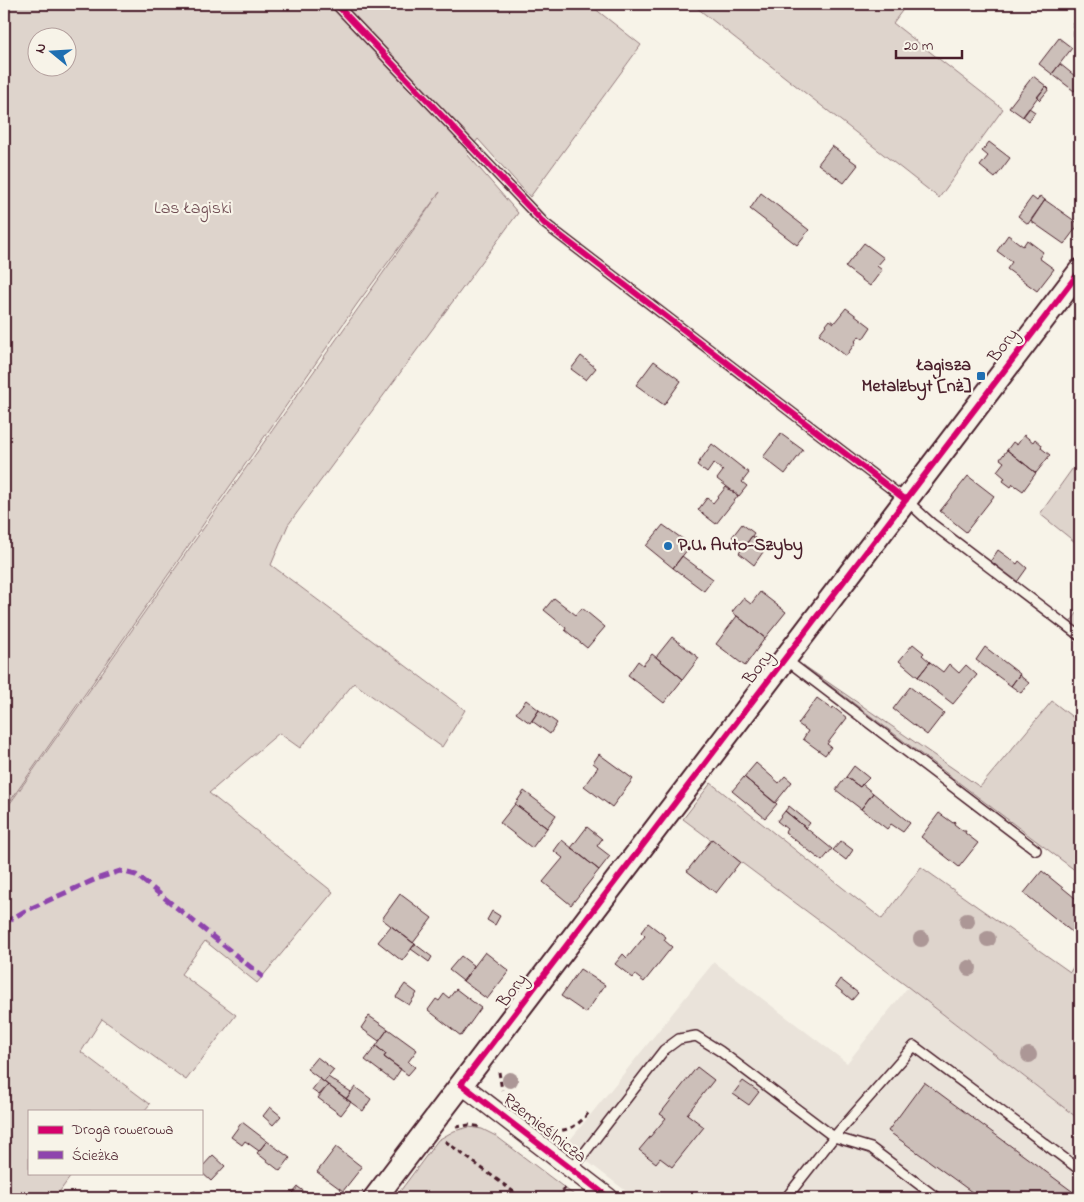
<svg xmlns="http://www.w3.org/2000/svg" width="1084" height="1202" viewBox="0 0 1084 1202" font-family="'Indie Flower',sans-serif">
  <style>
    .built { fill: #eae3da }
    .green { fill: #ded4cc; stroke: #947a7c; fill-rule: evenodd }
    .building { fill: #ccbfb9; stroke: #4a1f2b }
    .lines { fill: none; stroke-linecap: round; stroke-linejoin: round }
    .service-casing { stroke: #4a1f2b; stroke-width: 12 }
    .minor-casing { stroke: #4a1f2b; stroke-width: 21 }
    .tertiary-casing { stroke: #4a1f2b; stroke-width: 26 }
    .path { stroke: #4a1f2b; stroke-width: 3; stroke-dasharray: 5 4; stroke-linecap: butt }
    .service { stroke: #f7f3e8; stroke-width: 9 }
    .minor { stroke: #f7f3e8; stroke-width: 18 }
    .tertiary { stroke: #f7f3e8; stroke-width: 22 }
    .quiet { stroke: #8e44ad; stroke-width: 5; stroke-dasharray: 10 5; stroke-linecap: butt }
    .cycleway-casing { stroke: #f7f3e8; stroke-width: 9 }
    .cycleway { stroke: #d6006c; stroke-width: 6 }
    .tree { fill: #ac9796 }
    .poi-dot { fill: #1f6fb2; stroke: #f7f3e8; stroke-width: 2 }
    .labels { text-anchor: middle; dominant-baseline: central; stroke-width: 4.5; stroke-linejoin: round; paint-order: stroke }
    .park-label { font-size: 18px; fill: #6f4c53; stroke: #f7f3e8 }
    .street-label { font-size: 18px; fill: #4a1f2b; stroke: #f7f3e8 }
    .poi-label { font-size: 18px; font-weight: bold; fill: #4a1f2b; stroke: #f7f3e8; text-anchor: end }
  </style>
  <rect width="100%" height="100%" fill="#f7f3e8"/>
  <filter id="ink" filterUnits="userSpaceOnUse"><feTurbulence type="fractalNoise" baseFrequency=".02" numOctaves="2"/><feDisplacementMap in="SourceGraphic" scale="10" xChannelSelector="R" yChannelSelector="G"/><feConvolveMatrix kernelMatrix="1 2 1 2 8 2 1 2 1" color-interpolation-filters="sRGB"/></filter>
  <g filter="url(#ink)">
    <!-- built -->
    <path class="built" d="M 714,962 L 847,1063 L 908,987 L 1080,1120 L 1080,1198 L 635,1198 L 566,1145 Z"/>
    <!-- green -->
    <path class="green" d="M 4,4 L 589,4 L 641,45 L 530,197 L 478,139 L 467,154 L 518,213 L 288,525 L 271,565 L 465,710 L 442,747 L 354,683 L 300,748 L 279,733 L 209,793 L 333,892 L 257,983 L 205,941 L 181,974 L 236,1015 L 186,1080 L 102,1019 L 81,1052 L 150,1104 L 144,1111 L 29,1111 L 29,1173 L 73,1173 L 55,1198 L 4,1198 L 4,812 L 440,192 L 357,304 L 4,810 ZM 38,38 L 68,38 L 68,68 L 38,68 Z
      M 692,4 L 907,4 L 893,23 L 1003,109 L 939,198 Z
      M 1080,458 L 1080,546 L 1040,514 Z
      M 1080,609 L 1080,643 L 1064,631 Z
      M 803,665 L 980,787 L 1052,701 L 1080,723 L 1080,874 Z
      M 711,783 L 882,919 L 921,867 L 1070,972 L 1080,957 L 1080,1120 L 908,987 L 683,819 Z
      M 469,1127 L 482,1129 L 496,1136 L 578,1198 L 395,1198 L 438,1140 L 454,1131 Z"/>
    <!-- building -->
    <path class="building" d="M 1080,15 L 1080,32 L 1072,26 Z
      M 1076,29 L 1080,32 L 1080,40 L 1072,34 Z
      M 1059,38 L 1072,48 L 1052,74 L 1039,64 Z
      M 1060,64 L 1080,80 L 1080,83 L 1074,91 L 1052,74 Z
      M 1033,76 L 1046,86 L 1023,117 L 1009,107 Z
      M 1046,86 L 1049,89 L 1040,100 L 1037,97 Z
      M 1029,108 L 1035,112 L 1029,121 L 1023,116 Z
      M 989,142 L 1010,158 L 995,178 L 980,166 L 988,156 L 982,151 Z
      M 832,146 L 858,165 L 844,183 L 818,164 Z
      M 761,193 L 809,230 L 797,245 L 750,209 Z
      M 1040,196 L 1045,200 L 1028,224 L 1018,216 L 1032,197 L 1037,201 Z
      M 1045,200 L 1079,224 L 1064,244 L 1031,221 Z
      M 1008,235 L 1023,246 L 1027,240 L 1043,252 L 1039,258 L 1054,269 L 1037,291 L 1007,269 L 1012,262 L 997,251 Z
      M 864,243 L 884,258 L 877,266 L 882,270 L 870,286 L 845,267 Z
      M 846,308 L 871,327 L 863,339 L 859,336 L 855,341 L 856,342 L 846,356 L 819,334 L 830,320 L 834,323 Z
      M 581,356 L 596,368 L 586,380 L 571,369 Z
      M 654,361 L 681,381 L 664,405 L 636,385 Z
      M 781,434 L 803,450 L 785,474 L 763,457 Z
      M 1024,435 L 1033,442 L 1035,439 L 1042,445 L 1041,448 L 1050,455 L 1036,473 L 1007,450 L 1013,442 L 1017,445 Z
      M 712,444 L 749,473 L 742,482 L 747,486 L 739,496 L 717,479 L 723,471 L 714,463 L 707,473 L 697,465 Z
      M 1007,450 L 1036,473 L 1023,491 L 1013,484 L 1011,487 L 1003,481 L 1005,478 L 997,471 L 1004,462 L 1000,459 Z
      M 968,476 L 994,496 L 966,532 L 940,511 Z
      M 726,487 L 738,496 L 716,524 L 698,510 L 707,498 L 713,503 Z
      M 742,524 L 754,533 L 745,546 L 732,537 Z
      M 663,525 L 691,545 L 673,568 L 646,546 Z
      M 752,536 L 760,542 L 756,547 L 763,552 L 754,565 L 739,553 Z
      M 998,550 L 1017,564 L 1019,561 L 1027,568 L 1017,582 L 990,562 Z
      M 682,556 L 713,579 L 704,591 L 673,568 Z
      M 760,592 L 786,612 L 765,638 L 732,612 L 743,598 L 751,604 Z
      M 554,598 L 576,615 L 582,608 L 605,627 L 587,648 L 565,630 L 566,628 L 544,610 Z
      M 737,616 L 765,638 L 745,666 L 716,644 Z
      M 672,637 L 699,658 L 683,679 L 656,657 Z
      M 913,644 L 924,653 L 922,655 L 930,662 L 918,677 L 899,661 Z
      M 985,647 L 1020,674 L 1011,686 L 976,660 Z
      M 652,654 L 683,679 L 664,703 L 628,675 L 638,661 L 643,665 Z
      M 930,662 L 943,672 L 949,664 L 959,673 L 966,665 L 977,675 L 953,704 L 918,677 Z
      M 1019,675 L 1029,683 L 1021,693 L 1011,686 Z
      M 910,687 L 944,713 L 927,735 L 893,709 Z
      M 817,698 L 832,709 L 833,707 L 847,718 L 827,744 L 831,747 L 825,755 L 803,739 L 808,731 L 798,724 Z
      M 526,700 L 539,710 L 530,723 L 516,713 Z
      M 539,710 L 557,723 L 550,734 L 532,721 Z
      M 599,754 L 633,779 L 612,807 L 584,786 L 598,767 L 593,763 Z
      M 756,763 L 779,783 L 785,776 L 792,782 L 775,803 L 744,777 Z
      M 854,766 L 869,778 L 860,787 L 846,777 Z
      M 744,777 L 777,804 L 765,818 L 732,791 Z
      M 846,777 L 860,787 L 862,784 L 873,793 L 861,809 L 836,790 Z
      M 524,791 L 556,815 L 547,828 L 515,804 Z
      M 873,793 L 910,823 L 903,832 L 891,824 L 887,829 L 861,809 Z
      M 515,804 L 547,828 L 532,848 L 500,823 Z
      M 789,806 L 810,823 L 806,828 L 785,811 Z
      M 785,811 L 832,849 L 822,861 L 785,832 L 787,829 L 777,821 Z
      M 939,813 L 953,823 L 954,821 L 955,822 L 954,824 L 963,831 L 966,831 L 965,833 L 978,843 L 959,867 L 921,837 Z
      M 587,827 L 602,839 L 597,846 L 610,856 L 599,870 L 571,848 Z
      M 712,839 L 740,862 L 716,893 L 687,871 Z
      M 562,840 L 599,870 L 571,905 L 543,882 L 563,858 L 554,851 Z
      M 841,841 L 853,850 L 846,860 L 833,850 Z
      M 1042,871 L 1080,902 L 1080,922 L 1072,932 L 1024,893 Z
      M 400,894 L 432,918 L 413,943 L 382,919 Z
      M 492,911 L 500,916 L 495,925 L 487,920 Z
      M 648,923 L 666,937 L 664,940 L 672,947 L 644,982 L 635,975 L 633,978 L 615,964 L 623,954 L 627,958 L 645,936 L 641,932 Z
      M 391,926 L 415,944 L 402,961 L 378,942 Z
      M 415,944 L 432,957 L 429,962 L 411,949 Z
      M 485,952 L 509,971 L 487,999 L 463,981 Z
      M 461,956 L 474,966 L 463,981 L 449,970 Z
      M 580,969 L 605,985 L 586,1013 L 561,996 Z
      M 840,979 L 858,993 L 852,1000 L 835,986 Z
      M 405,984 L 417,993 L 409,1005 L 396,997 Z
      M 456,989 L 481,1008 L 461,1036 L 428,1010 L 436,999 L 439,1001 L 444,994 L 449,998 Z
      M 369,1016 L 388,1029 L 379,1041 L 361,1028 Z
      M 388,1029 L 417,1050 L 408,1062 L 415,1067 L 408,1075 L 384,1057 L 386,1054 L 376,1046 Z
      M 376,1046 L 386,1054 L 384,1057 L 401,1069 L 393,1081 L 365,1060 Z
      M 317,1057 L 334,1070 L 324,1082 L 307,1069 Z
      M 697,1067 L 714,1080 L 687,1114 L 704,1127 L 672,1167 L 660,1158 L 656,1163 L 639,1150 L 666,1118 L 660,1114 Z
      M 328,1077 L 351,1092 L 346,1099 L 324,1082 Z
      M 320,1079 L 328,1085 L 319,1095 L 312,1090 Z
      M 743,1081 L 759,1092 L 749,1105 L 733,1094 Z
      M 924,1082 L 1080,1197 L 1080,1198 L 980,1198 L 888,1131 Z
      M 328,1085 L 351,1102 L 341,1115 L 318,1098 Z
      M 355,1087 L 371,1099 L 363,1111 L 346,1099 Z
      M 270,1107 L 281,1116 L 273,1125 L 263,1116 Z
      M 242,1122 L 267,1141 L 259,1151 L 245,1141 L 242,1145 L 231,1137 Z
      M 267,1141 L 290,1158 L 280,1171 L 257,1153 Z
      M 336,1147 L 362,1167 L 343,1191 L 317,1172 Z
      M 213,1155 L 225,1166 L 211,1181 L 201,1172 L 201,1168 Z
      M 298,1187 L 313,1198 L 289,1198 Z
      M 194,1191 L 203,1198 L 189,1198 Z"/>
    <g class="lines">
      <defs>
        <path id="service" d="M 336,4 L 544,223 L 906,500 L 931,523 L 1080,636
          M 785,659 L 1036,850
          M 572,1169 L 664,1050 L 679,1039 L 696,1036 L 720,1051 L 834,1137 L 871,1148 L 937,1198
          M 786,1198 L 834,1137 L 914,1046 L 1080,1170"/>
        <path id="minor" d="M 461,1084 L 609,1198"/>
        <path id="tertiary" d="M 375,1198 L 1080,271"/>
      </defs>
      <!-- service casing -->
      <use href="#service" class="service-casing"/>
      <!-- minor casing -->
      <use href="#minor" class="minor-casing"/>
      <!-- tertiary casing -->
      <use href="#tertiary" class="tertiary-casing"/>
      <!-- path -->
      <path class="path" d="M 499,1072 L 502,1090
        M 456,1127 L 469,1125 L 482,1127
        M 553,1131 C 570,1131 579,1125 589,1112
        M 445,1141 L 522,1198
        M 557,1198 L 565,1188"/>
      <!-- service -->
      <use href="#service" class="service"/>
      <!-- minor -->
      <use href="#minor" class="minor"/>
      <!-- tertiary -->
      <use href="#tertiary" class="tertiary"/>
      <!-- quiet -->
      <path class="quiet" d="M 4,923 L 25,911 L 96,879 L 120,871 L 136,875 L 263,977"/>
      <defs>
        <path id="cycleway" d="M 336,4 L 544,223 L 906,500
          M 609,1198 L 461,1084 L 1080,271"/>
      </defs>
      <!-- cycleway casing -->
      <use href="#cycleway" class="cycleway-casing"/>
      <!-- cycleway -->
      <use href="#cycleway" class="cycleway"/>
    </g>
    <!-- trees -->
    <g class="tree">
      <circle cx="967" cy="921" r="8"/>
      <circle cx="921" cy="939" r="8"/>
      <circle cx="988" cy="939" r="8"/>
      <circle cx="969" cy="968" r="8"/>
      <circle cx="1029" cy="1055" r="8"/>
      <circle cx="510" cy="1080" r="8"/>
    </g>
  </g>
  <!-- markers -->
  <g class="poi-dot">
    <rect x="976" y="371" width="10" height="10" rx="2.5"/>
    <circle cx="668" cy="546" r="5"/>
  </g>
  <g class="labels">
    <!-- park labels -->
    <g class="park-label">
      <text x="193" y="209">Las Łagiski</text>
    </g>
    <!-- street labels -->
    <g class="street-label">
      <text transform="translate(1004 346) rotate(-53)">Bory</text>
      <text transform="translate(759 668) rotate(-53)">Bory</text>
      <text transform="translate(513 991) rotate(-53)">Bory</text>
      <text transform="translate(544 1129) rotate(38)">Rzemieślnicza</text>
    </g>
    <!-- poi labels -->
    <g class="poi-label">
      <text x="971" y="366">Łagisza<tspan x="971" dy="21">Metalzbyt [nż]</tspan></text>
      <text x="678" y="546" text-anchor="start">P.U. Auto-Szyby</text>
    </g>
  </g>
  <!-- margin -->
  <rect width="1084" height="1202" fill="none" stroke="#f7f3e8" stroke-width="20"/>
  <rect x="10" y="10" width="1064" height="1182" fill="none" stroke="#4a1f2b" stroke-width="2" filter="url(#ink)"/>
  <!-- legend -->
  <rect x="28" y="1110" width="175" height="65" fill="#f7f3e8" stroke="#b29e9c"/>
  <rect x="38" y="1126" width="25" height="8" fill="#d6006c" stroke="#b29e9c"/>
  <text x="72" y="1134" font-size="15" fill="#4a1f2b">Droga rowerowa</text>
  <rect x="38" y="1151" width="25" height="8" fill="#8e44ad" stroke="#b29e9c"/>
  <text x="72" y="1160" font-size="15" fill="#4a1f2b">Ścieżka</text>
  <!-- north arrow -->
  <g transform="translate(52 52) rotate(288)"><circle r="24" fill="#f7f3e8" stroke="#b29e9c"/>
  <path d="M0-4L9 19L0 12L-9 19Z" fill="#1f6fb2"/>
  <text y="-8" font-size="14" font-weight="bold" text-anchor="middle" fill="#4a1f2b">N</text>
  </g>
  <!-- scale -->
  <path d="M896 50v8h66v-8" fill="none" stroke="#4a1f2b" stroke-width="2.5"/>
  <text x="904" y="50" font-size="15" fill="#4a1f2b" stroke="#f7f3e8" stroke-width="4" paint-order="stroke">20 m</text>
</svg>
